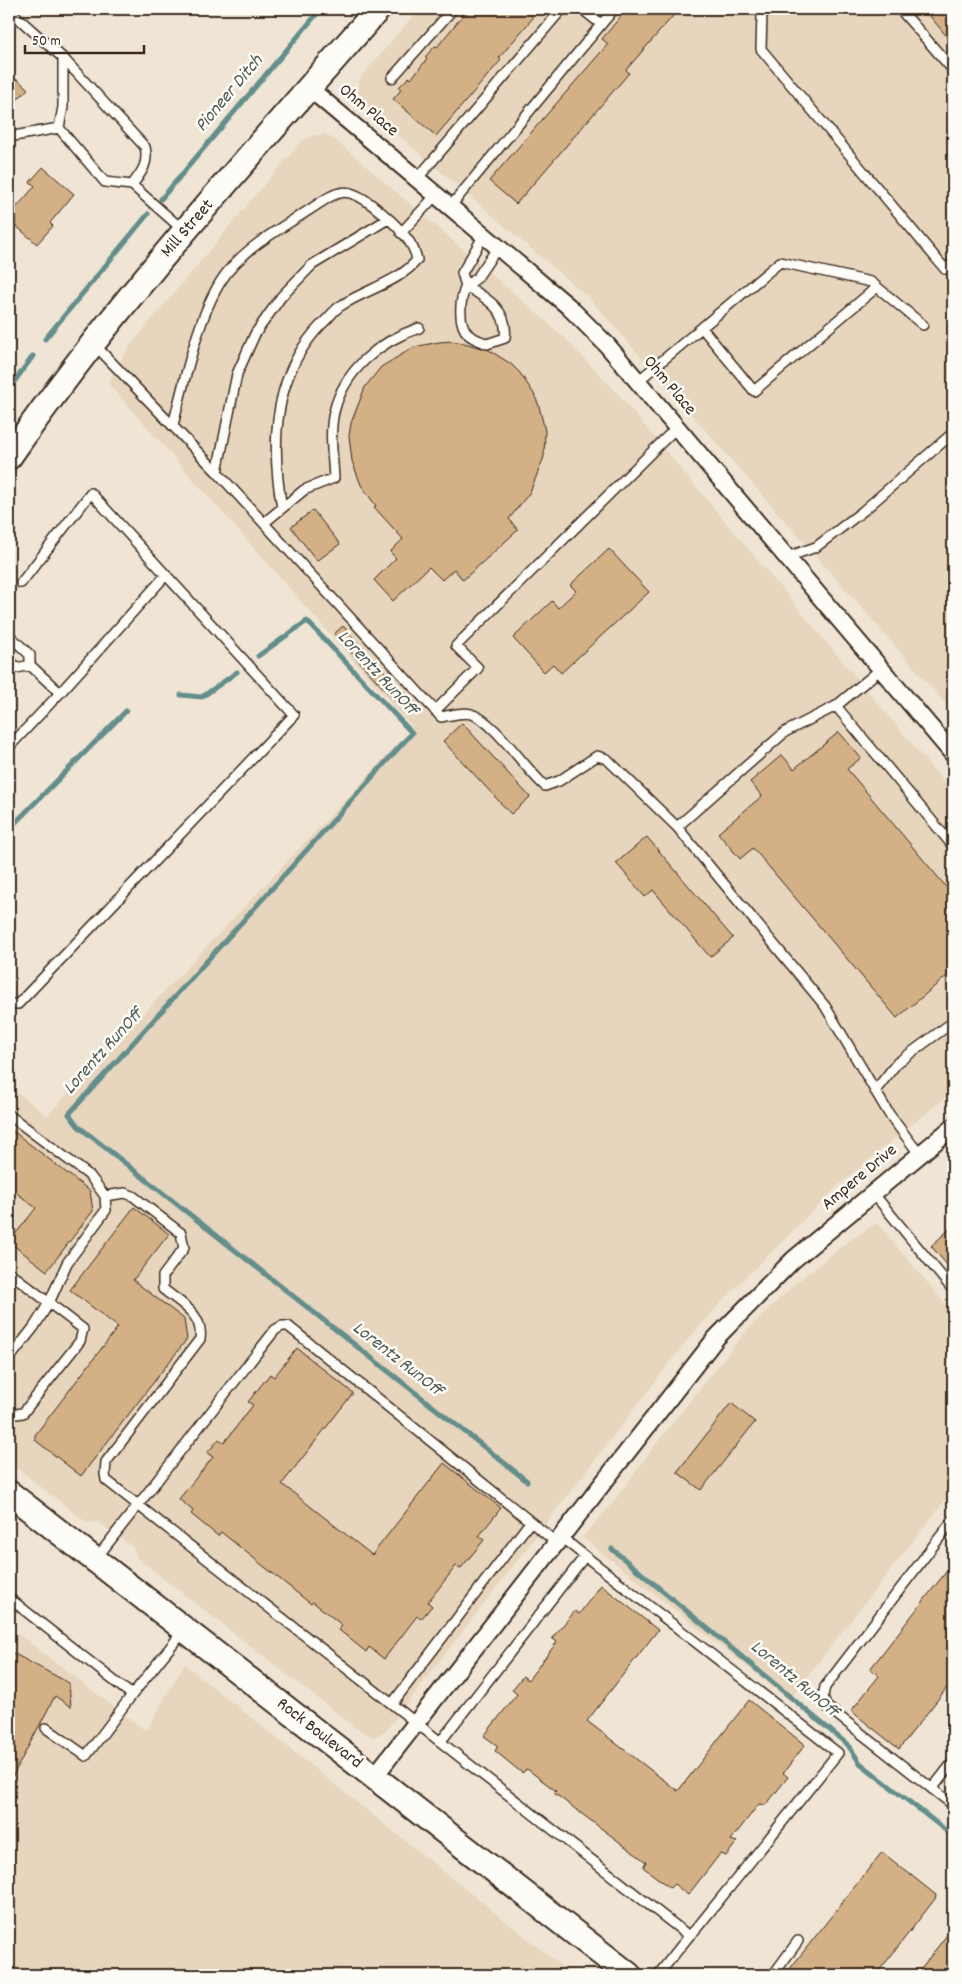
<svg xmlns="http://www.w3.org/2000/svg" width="962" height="1984" viewBox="0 0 962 1984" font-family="Dekko,sans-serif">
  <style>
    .built { fill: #e7d5bd }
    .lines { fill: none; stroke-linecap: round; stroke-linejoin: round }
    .stream { stroke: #648e8c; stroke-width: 5 }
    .building { fill: #d3b085; stroke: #3b2a1e }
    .lane-casing { stroke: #3b2a1e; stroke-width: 12 }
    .street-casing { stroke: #3b2a1e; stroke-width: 20 }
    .secondary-casing { stroke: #3b2a1e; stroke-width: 28 }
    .lane { stroke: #fdfcf7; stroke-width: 9 }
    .street { stroke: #fdfcf7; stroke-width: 16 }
    .secondary { stroke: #fdfcf7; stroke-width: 24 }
    .labels { text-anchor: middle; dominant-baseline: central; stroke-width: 5; stroke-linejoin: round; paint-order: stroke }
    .street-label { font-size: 18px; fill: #3b2a1e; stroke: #fdfcf7 }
    .water-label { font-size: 19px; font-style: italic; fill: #505c55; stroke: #fdfcf7 }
  </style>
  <rect width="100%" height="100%" fill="#f0e5d5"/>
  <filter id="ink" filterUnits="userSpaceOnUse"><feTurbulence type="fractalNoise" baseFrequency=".02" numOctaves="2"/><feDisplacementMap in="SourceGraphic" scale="10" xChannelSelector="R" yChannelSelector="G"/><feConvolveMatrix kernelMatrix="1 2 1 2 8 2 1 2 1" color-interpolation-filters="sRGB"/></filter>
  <g filter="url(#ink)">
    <!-- built -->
    <path class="built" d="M 419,9 L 953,9 L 953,712 L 589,298 L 356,99 L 360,78 Z
      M 324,134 L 337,141 L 563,336 L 618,394 L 953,793 L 953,1091 L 840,1184 L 726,1297 L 685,1343 L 385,1732 L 373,1737 L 356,1728 L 137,1558 L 133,1547 L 98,1522 L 87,1523 L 9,1462 L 9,1086 L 47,1116 L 413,728 L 108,383 L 129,347 L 265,184 L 302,141 L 311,136 Z
      M 877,1223 L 953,1313 L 953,1490 L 789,1700 L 582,1537 L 611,1505 L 659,1440 L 747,1330 L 796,1283 L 847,1242 Z
      M 9,1627 L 146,1731 L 184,1664 L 573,1975 L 9,1975 Z"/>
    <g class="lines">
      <!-- stream -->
      <path class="stream" d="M 161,199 L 321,9
        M 45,339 L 148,214
        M 9,389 L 33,356
        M 258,656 L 307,621 L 412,733 L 69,1114 L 78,1126 L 527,1481
        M 181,695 L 202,697 L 237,672
        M 9,829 L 126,711
        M 612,1549 L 848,1745 L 860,1763 L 953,1836"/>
    </g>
    <!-- building -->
    <path class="building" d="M 468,9 L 531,9 L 532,19 L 499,58 L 501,60 L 436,136 L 393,99 L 401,90 L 399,87 L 409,77 L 411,79 L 427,59 L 425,57 L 435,46 L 437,47 Z
      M 627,9 L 679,9 L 626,70 L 629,73 L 516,204 L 489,181 L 608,44 L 602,39 Z
      M 924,9 L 953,9 L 953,44 Z
      M 17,79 L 28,89 L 18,99 L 9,90 L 9,87 Z
      M 43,167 L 74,194 L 50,223 L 53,226 L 37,244 L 9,220 L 9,216 L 35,186 L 30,182 Z
      M 452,341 L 464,343 L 489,350 L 511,364 L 520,373 L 534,394 L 539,406 L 545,431 L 544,457 L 530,492 L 509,519 L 518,530 L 463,580 L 454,569 L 442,580 L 429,567 L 393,601 L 374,580 L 396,558 L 390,552 L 403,539 L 374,507 L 376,506 L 361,485 L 352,461 L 349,436 L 351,423 L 365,387 L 381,367 L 414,347 L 439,342 Z
      M 313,510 L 340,544 L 317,561 L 291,527 Z
      M 609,549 L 649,592 L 561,673 L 553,664 L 544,672 L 513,638 L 552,601 L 558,608 L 576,591 L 570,585 Z
      M 343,626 L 405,694 L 396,702 L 334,634 Z
      M 462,723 L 530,797 L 511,814 L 443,741 Z
      M 839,732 L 861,758 L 847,769 L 953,895 L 953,971 L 897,1018 L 753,848 L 740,859 L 718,833 L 762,796 L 750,782 L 782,755 L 794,769 Z
      M 647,837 L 733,938 L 710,957 L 653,890 L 645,897 L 616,863 Z
      M 9,1128 L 90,1191 L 93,1211 L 47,1271 L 9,1242 L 36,1208 L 9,1187 Z
      M 134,1207 L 169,1234 L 133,1280 L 184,1319 L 187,1339 L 81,1476 L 35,1440 L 35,1435 L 118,1327 L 70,1290 Z
      M 953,1226 L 953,1272 L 931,1246 Z
      M 297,1348 L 353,1393 L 282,1484 L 372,1555 L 444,1463 L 501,1508 L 479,1536 L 484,1540 L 461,1568 L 456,1566 L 428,1602 L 432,1606 L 421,1619 L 417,1616 L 384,1659 L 369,1647 L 366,1652 L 339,1630 L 342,1625 L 313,1602 L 311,1604 L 221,1532 L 218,1536 L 191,1514 L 193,1511 L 179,1499 L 213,1457 L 207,1453 L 219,1439 L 224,1443 L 253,1405 L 248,1402 L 270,1374 L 274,1377 Z
      M 731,1403 L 755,1422 L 701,1490 L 677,1472 Z
      M 953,1563 L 953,1680 L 899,1749 L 851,1711 L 879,1676 L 870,1669 Z
      M 601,1585 L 658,1630 L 587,1721 L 678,1791 L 749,1700 L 805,1745 L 783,1773 L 788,1777 L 766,1805 L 759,1804 L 731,1840 L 737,1842 L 726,1856 L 720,1854 L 688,1895 L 674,1884 L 670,1888 L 643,1867 L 646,1862 L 554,1793 L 556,1791 L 527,1769 L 522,1773 L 495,1751 L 498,1746 L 484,1736 L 517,1694 L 512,1690 L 523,1676 L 528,1680 L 557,1642 L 552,1638 L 575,1611 L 579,1614 Z
      M 9,1651 L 69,1683 L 71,1707 L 55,1696 L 9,1783 Z
      M 882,1852 L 936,1895 L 935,1899 L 876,1975 L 785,1975 Z
      M 953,1927 L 953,1971 L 950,1975 L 916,1975 Z"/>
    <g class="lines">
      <defs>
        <path id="lane" d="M 582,9 L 601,24
          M 768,9 L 762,14 L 761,49 L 945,269 L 953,263
          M 900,9 L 953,70
          M 9,10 L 63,58 L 145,147 C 149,163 142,172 132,185
          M 392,78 L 453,9
          M 59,128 L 105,182 L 132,185 L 183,230
          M 59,128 L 63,107 L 63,58
          M 9,134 L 14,136 L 59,128
          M 417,179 L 562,9
          M 450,207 L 614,9
          M 401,233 L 436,195
          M 484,235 L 462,273 L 466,286 L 477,278 L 498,247
          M 466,286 C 487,298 509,311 505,338 L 487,344 C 481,341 474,339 469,335 C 457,324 460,299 466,286 Z
          M 702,328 L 754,391 L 877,287
          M 93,343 L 217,472 L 441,717 C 449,716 463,711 471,714 C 494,720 525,769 545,786 L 559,781 L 597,756 L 607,759 L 677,827
          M 638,381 L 780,262 L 871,282 L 923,325
          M 173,425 C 184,383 198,317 221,281 C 239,252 277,230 306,212 C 335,194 342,182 372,205 C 389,218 414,239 417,260 C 399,282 367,289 342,305 C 336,308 331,315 326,320 C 274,369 270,441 282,508
          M 217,472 L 237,374 L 255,334 L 281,297 L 312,265 L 388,219
          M 264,523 L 304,490 L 334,478 C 333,457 329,433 334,412 C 344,370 380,341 419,328
          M 787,557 L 816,547 L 863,511 L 953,433
          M 9,635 L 30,655 L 30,665 L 17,668 L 9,660
          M 881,669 L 836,706 L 953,846
          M 60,693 L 166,575
          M 836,706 L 785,732 L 677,827 L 825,1006 L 889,1114 L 920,1155
          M 435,711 L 478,668 L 456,646 L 677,427
          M 9,747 L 60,693 L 30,665
          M 9,1004 L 18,1004 L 294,715 L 91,493 L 21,583
          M 875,1091 L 897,1063 L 953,1022
          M 9,1115 L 90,1176 L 105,1196 L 106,1210 L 67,1263 L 49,1303 L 34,1327 L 9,1359
          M 873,1193 L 953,1290
          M 105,1196 L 125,1193 L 133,1196 L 181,1233 L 184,1248 L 163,1276 L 163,1289 C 179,1302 204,1314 200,1339 L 106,1462 L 105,1474 L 106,1480 L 392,1704 L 530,1522
          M 9,1272 L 83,1329 L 80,1341 L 23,1413 L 9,1415
          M 953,1520 L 825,1687 L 823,1696 L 826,1706 L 953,1805
          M 561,1537 L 585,1556
          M 95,1560 L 275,1330 L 282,1326 L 288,1326 L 557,1543
          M 9,1598 L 132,1695 L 184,1630
          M 392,1704 L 689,1936 L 658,1975
          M 46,1728 L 86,1756 L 132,1695
          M 441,1741 L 585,1556 L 838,1753 L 696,1929 L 689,1936
          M 932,1789 L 953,1762
          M 773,1975 L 798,1941"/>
        <path id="street" d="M 309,88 L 568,306 L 607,345 L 953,754
          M 374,1777 L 716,1338 L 793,1260 L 953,1127"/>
        <path id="secondary" d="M 9,457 C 119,298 251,155 378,9
          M 9,1493 L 629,1975"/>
      </defs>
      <!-- lane casing -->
      <use href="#lane" class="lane-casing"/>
      <!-- street casing -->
      <use href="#street" class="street-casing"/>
      <!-- secondary casing -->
      <use href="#secondary" class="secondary-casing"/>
      <!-- lane -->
      <use href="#lane" class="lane"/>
      <!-- street -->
      <use href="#street" class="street"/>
      <!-- secondary -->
      <use href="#secondary" class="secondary"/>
    </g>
  </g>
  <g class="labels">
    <!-- street labels -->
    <g class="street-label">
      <text transform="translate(368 111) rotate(40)">Ohm Place</text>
      <text transform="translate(188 229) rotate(-49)">Mill Street</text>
      <text transform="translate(669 386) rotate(50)">Ohm Place</text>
      <text transform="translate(860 1178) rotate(-40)">Ampere Drive</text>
      <text transform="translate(319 1734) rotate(38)">Rock Boulevard</text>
    </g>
    <!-- water labels -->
    <g class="water-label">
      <text transform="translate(230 94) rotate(-50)">Pioneer Ditch</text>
      <text transform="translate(377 674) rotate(47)">Lorentz RunOff</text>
      <text transform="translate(104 1052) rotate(-48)">Lorentz RunOff</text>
      <text transform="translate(397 1360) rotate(38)">Lorentz RunOff</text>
      <text transform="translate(794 1680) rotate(40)">Lorentz RunOff</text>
    </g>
  </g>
  <!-- margin -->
  <rect width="962" height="1984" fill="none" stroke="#fdfcf7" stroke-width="30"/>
  <rect x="15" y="15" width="932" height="1954" fill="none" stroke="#3b2a1e" stroke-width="2" filter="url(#ink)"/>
  <!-- scale -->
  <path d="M25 45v8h119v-8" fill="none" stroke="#3b2a1e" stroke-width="2.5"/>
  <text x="32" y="45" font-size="15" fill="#3b2a1e" stroke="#fdfcf7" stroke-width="4" paint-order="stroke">50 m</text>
</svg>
